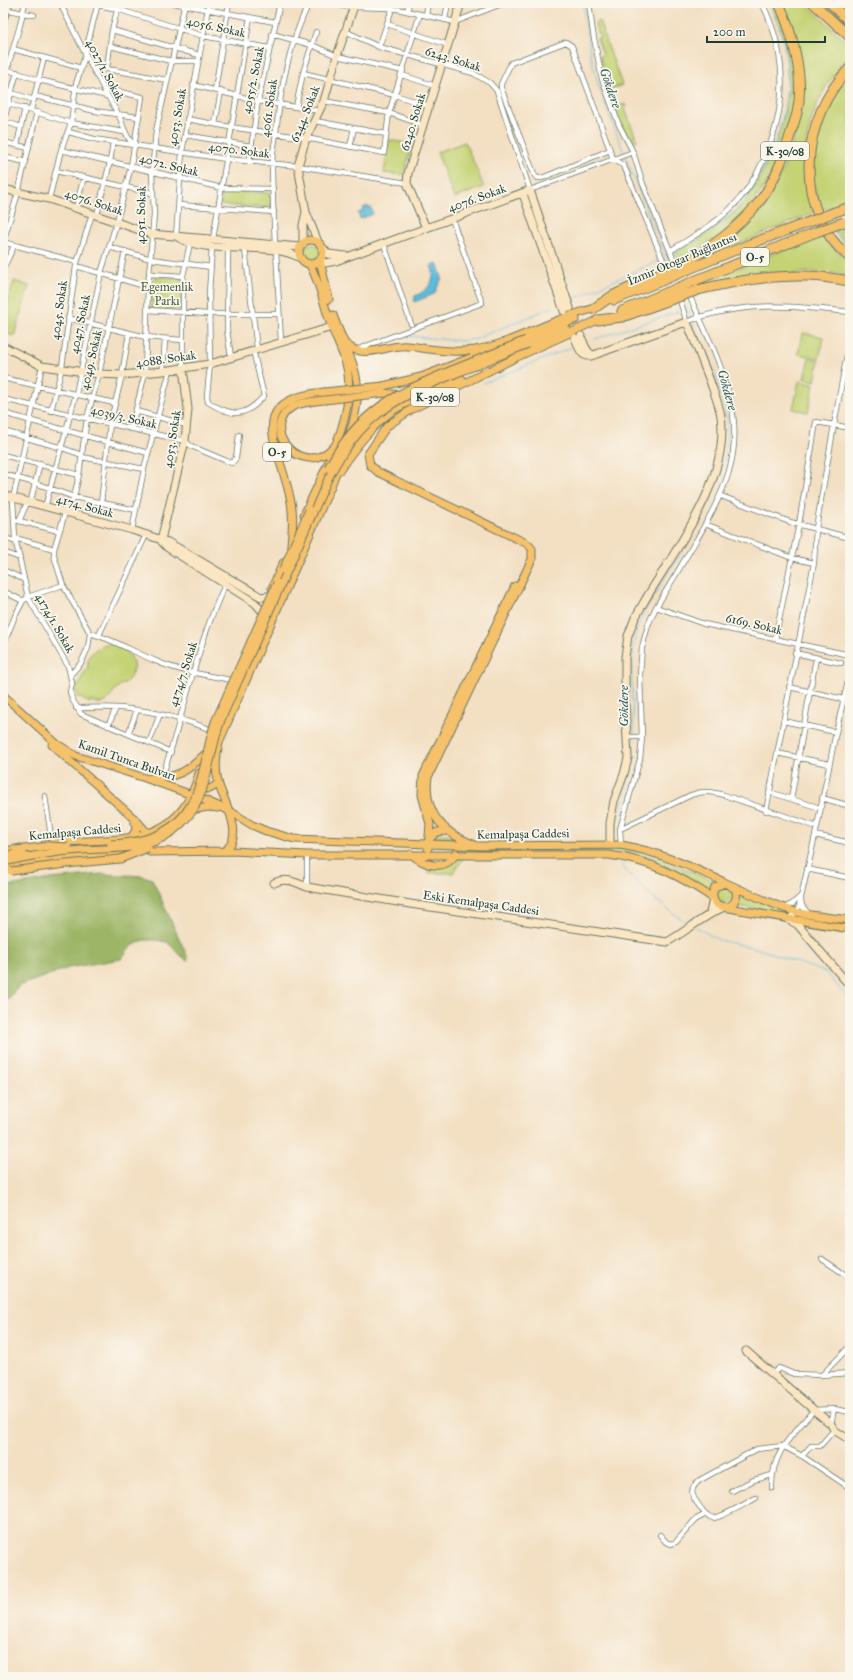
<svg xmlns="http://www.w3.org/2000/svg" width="853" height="1680" viewBox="0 0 853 1680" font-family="'IM FELL Great Primer',serif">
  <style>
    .green { fill: #c5d375; stroke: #728854 }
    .forest { fill: #9cb566; stroke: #5e794d }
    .water { fill: #5dbbdb; stroke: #3e7c88 }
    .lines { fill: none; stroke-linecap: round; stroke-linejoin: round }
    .stream { stroke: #5dbbdb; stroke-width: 1 }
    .secondary-tunnel { stroke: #c9bfa6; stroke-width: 7; stroke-dasharray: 7 3.5; stroke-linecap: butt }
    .primary-tunnel { stroke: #c9bfa6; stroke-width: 7; stroke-dasharray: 7 3.5; stroke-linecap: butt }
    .street-casing { stroke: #697666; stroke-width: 6 }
    .secondary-casing { stroke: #697666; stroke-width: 9 }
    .primary-casing { stroke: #697666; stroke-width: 9 }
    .highway-casing { stroke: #697666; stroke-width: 11 }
    .street { stroke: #fff; stroke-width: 4.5 }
    .secondary { stroke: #fbe6c4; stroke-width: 7 }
    .primary { stroke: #f5c16b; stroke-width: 7 }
    .highway { stroke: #f5c16b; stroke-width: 9 }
    .primary-bridge-casing { stroke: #697666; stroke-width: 9; stroke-linecap: butt }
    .highway-bridge-casing { stroke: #697666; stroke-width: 11; stroke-linecap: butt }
    .primary-bridge { stroke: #f5c16b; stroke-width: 7 }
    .highway-bridge { stroke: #f5c16b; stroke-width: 9 }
    .labels { text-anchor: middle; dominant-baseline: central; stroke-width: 3.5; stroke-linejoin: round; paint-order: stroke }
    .shield { fill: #fbf7ec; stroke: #61756b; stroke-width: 1 }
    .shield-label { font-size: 11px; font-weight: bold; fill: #1f3d34 }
    .street-label { font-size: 12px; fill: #1f3d34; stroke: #fbf7ec }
    .park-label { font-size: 12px; fill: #405b41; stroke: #fbf7ec }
    .water-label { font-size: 13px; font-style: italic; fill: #2e5c5e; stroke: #fbf7ec }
  </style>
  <rect width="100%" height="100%" fill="#fbf7ec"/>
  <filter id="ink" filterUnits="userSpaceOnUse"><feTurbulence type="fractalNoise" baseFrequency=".025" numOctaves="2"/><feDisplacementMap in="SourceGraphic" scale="8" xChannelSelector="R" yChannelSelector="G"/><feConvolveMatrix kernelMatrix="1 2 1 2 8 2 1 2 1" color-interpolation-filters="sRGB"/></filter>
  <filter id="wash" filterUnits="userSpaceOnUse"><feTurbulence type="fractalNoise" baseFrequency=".012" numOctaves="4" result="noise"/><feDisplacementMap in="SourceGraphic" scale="16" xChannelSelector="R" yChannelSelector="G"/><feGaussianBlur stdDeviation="0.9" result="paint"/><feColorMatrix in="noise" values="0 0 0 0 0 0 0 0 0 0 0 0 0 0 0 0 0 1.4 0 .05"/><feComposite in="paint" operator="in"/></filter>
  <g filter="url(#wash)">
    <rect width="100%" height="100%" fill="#f3dfc2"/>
    <!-- green -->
    <path class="green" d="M 770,3 L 776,3 L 791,49 L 794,72 L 794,102 L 792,121 L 772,175 L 760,193 L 743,215 L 718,238 L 678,259 L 674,253 L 730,216 L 746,200 L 773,151 L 784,116 L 789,85 L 785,41 Z
      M 782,3 L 805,3 L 850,45 L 850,59 C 819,84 803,131 805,170 C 806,185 809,199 813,213 L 707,257 C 750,227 781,189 794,137 C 797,126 801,113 800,101 C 800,92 797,81 795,72 C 791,49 786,26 782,3 Z
      M 599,21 L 622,85 L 610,90 L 603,72 L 600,56 L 603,54 L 597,38 L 600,38 L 595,23 Z
      M 850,73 L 850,201 L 821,210 L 813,182 L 814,144 L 832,93 Z
      M 613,99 L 617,107 L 625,104 L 626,108 L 625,109 L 637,140 L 632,143 L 629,134 L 626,136 L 612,100 Z
      M 389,140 L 412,144 L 405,171 L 402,175 L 384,173 Z
      M 465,142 L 484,187 L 454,198 L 437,152 Z
      M 223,191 L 270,193 L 271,208 L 221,205 Z
      M 823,234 L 835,249 L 850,262 L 850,277 L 834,273 L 808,272 L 693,288 L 692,287 Z
      M304 252a8 8 0 1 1 16 0a8 8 0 1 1-16 0Z
      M 155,277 L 181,277 L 181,309 L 151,309 Z
      M 14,281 L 29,286 L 14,336 L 3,333 L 3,318 Z
      M 803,333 L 824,337 L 819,358 L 798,354 Z
      M 809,358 L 819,360 L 815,381 L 804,379 Z
      M 799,381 L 814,385 L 808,412 L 793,409 Z
      M 111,643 C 128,646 141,664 128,680 C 125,684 121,684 118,687 C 109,694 110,709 91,701 L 90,703 L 76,696 L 77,693 L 75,691 L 87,668 L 88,668 C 86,653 99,645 111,643 Z
      M 446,834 L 451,836 L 455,842 L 431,842 L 436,835 Z
      M 460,848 L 619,848 C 653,854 683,868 714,881 L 708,891 C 682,871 649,857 617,852 L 460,851 Z
      M 454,858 L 462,858 L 463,859 L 453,873 L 429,873 L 424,867 Z
      M717 895a8 8 0 1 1 16 0a8 8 0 1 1-16 0Z
      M 742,893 L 789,913 L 788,915 L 737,906 Z"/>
    <!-- forest -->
    <path class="forest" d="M 850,224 L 850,250 L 832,230 Z
      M 101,874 L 143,876 L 152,879 L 188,958 L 187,961 L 167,942 L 156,940 L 144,940 L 130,947 L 121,959 L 68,968 L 19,986 L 3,1005 L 3,887 L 52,879 Z"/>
    <!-- water -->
    <path class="water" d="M 368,206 L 368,208 L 371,207 L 373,214 L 360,219 L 358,213 L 363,211 L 363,208 Z
      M 435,263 L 437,263 L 442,278 L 434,294 L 414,302 L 415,296 C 427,291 438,280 431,266 Z"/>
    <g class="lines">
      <!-- stream -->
      <path class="stream" d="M 583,3 L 590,53 L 598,84 L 624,153
        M 625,156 L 669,264
        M 674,254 C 693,243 714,232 730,217 C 774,178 797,97 783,40 C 780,27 774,15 768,3
        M 573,299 L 658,261
        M 683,299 L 691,318
        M 406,336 L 462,341 L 476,339 L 552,307
        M 595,339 L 680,311
        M 483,383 L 573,347
        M 634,735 C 633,701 628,663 637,629 C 644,607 663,583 675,563 C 703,516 737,463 724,405 C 718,377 704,349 693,323
        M 615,830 L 633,763 L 634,739
        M 621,863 C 628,879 673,915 689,924
        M 696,927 L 719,940 L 759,949 L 825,972 L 850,1000"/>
    </g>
  </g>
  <g filter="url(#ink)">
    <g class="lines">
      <!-- secondary-tunnel -->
      <path class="secondary-tunnel" d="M 573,314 L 581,336"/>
      <!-- primary-tunnel -->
      <path class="primary-tunnel" d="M 149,838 L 150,843 L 156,847"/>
      <defs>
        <path id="street" d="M 60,3 C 78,40 96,77 117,112 C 124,124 123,134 134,145
          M 90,3 L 117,9 L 203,36 L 269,48
          M 173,3 L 275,22
          M 337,3 L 343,6 L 354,7 L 393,8 L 455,22 L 504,3
          M 589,3 L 593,33 L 602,79 L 619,125 L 633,152 L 643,184 L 675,263
          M 3,9 L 34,15
          M 407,11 L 409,3
          M 426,15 L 428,3
          M 445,19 L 448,3
          M 387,24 L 448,45
          M 112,30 L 199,55
          M 345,31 L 379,47 L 473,73 L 490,83 L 497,91 L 530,190 L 633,152
          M 272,34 L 312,45 L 337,56 L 403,71
          M 110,46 L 171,61 L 198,61
          M 379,47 L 394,3
          M 13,49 L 81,68
          M 85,54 L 98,3
          M 3,62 L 9,64
          M 91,66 L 167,80
          M 107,68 L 112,30 L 119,3
          M 8,70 L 39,80 L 107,96
          M 303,73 L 395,95 L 429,106
          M 402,75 L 435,86
          M 3,83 L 20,25 L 25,3
          M 193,85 L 258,101 L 320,111
          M 3,90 L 34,100
          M 215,90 L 229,3
          M 35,96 L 95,111 L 138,117
          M 324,101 L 389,113 L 423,125
          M 9,104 L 71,123 L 124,132
          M 296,107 L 303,73 L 316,32
          M 31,110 L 44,58
          M 187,119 L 230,127 L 306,138 L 384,153 L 389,113 L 420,14
          M 3,121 L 21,127
          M 315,121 L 386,134
          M 3,123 L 17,72
          M 215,124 L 221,91
          M 69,132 L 94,139 L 226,159 L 298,166 L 407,183
          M 185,135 L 251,146
          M 3,142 L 29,148
          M 17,145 L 25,108
          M 350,147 L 354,128
          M 61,150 L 222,188 L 273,189
          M 610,150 L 542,178 L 538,178 L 535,176 L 501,88 L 501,84 L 511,63 L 566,42 L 572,46 L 610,150 L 613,159 L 624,166 L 666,267
          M 3,157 L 26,162
          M 249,162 L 258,101 L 280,3
          M 56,171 L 152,193
          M 49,199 L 61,150 L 71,123 L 76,84 L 85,56
          M 179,205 L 274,212
          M 76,207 L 84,177
          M 97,215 L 110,162 L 113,142
          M 176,237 L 182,152 L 209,3
          M 213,239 L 250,17
          M 3,242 L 18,193 L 37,112
          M 3,242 L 77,262
          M 275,244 C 274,218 272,191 272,165 C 272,154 275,143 276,132 C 281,86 289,45 309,3
          M 384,244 L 411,324
          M 109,247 L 151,259 L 211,267
          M 212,247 L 209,294 L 210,364 L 207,396 L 208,402 C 232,417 245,418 264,396 L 253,350
          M 228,248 L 227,330 L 231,357
          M 245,249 L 257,349
          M 276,250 L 281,342
          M 670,251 C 690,238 713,226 730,209 C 745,195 756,177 764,159 C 788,106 788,55 762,3
          M 76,266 L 148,287
          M 3,269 L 14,246
          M 150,274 L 183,276
          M 680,301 L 685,316 L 686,322 C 741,301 792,305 850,312
          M 148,310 L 208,314 L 278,314
          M 68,318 L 146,337 L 182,340
          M 850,338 L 834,425 L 850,428
          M 358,349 L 482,303 L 452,219
          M 42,366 L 13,499 L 15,538 L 28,597 L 68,666 L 72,683 L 70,692 L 72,699 L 81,714 L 171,752
          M 183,368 L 183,276 L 190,243
          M 163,371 L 165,339
          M 3,378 L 114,403
          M 3,399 L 185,441 L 191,446 L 229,462 L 232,463 L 236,458 L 239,435
          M 51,411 L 62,367 L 76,266 L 92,214
          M 136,411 L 187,425
          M 3,413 L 148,453
          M 131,429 L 145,373 L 148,287 L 154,214 L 152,172 L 156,131 L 185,3
          M 3,431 L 62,448 L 82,455
          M 3,455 L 79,475
          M 82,457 L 144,469
          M 3,474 L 35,483 L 74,497 L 136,510
          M 721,496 L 790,522 L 850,538
          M 101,503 L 110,424 L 122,375 L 129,333
          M 30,504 L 40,463
          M 45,507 L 76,394 L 101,273 L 117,221 L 131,166 L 142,97 L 103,88
          M 15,520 L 59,531
          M 19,521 L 27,503
          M 705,524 L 792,558 L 814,563
          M 132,530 L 144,469 L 170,370
          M 3,537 L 16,542
          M 15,538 L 54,549
          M 3,552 L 20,558
          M 3,570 L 23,579
          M 3,591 L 23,601 L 28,597 L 63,585
          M 656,607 L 704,624 L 850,655
          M 90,633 C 115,640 135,653 158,662 C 181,672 207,675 231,680
          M 99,635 L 146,535
          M 3,646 L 15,616 L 23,601
          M 795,653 L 841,663
          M 71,674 L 81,663 L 88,648 L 90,633 L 63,585 L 54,556 L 54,549 L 65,513 L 74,497 L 79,475 L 87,418 L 99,374 L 125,251
          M 789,687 L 843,699
          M 76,708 C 90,708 105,707 120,708 C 150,710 179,718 207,728
          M 783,721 L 836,732
          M 108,726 L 116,708
          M 128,734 L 137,710
          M 626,737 L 642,737
          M 149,743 L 160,714
          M 777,753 L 829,764
          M 164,771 C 185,710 197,644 225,585
          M 769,792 L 820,808
          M 45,796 L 52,843
          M 822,798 L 850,806
          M 791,799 L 816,658
          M 766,811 L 814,563 L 816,528 L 834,425 L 816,422 L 799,524 L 775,639
          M 620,829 L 691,795 C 703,790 712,792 724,795 L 817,827
          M 815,835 L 850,843
          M 621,845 L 620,829 L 640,759 L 642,738 L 640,675 L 642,648 L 648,625 L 656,607 C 670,585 683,562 697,539 C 723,493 744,455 730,399 C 722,364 705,330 690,297
          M 307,855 L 307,887
          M 807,869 L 850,878
          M 801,900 L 802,906 L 809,914
          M 784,908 L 792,904 L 800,897
          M 787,919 L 797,912 L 799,906 L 817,827 L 836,732 L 850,673
          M 822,1259 L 850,1278
          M 772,1374 L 779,1368 L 794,1374 L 822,1375 L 850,1373
          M 822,1375 L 850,1346
          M 831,1424 L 834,1409
          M 802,1456 L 811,1446 L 820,1446 L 834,1430
          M 772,1488 C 771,1453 792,1435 814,1410 L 834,1409 L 850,1412
          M 732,1491 L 754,1480 L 772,1475
          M 756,1498 C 748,1502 721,1518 713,1518 C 708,1517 706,1514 703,1511 C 695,1500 685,1491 700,1480 L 757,1449 L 783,1446 L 802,1456 L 850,1488
          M 660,1535 L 666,1542 L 671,1544 L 676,1542 L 695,1520 L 706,1514"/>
        <path id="secondary" d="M 3,19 L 9,3
          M 3,189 L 49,199 L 151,234 L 300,247
          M 523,194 L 564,311
          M 426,228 L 407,183 L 408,173 L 461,3
          M 179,238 C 217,257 263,239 301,258
          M 318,242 L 306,212 L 298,166 L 306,138 L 324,101 L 337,56 L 355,3
          M 303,244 L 303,225 L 306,212
          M 323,248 L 328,254 L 346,256
          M 320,261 L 325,263 L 336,261 L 530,190 L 570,308
          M 581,336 C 584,343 586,354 594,355
          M 575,338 C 579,347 580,357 591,356 L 686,322 L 689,327 C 696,345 703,363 710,381 C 714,393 719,404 721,416 C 730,481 675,549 644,602 L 635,618 L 628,636 L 625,657 L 625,703 L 628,758 L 624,774 L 614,801 L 610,823 L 610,844
          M 3,346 L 42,366 L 99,374 L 122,375 L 163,371 L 210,364 L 332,327
          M 3,495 L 132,530 L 168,542 L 261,597 L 268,596
          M 161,540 L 185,441 L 188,409 L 183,368
          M 162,542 L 168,548 L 255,603 L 262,611
          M 274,883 C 286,877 295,882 307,887 L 410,904 L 667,942 C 687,931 703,916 724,907
          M 710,913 L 713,898
          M 789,920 L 797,924 L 850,986
          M 746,1351 L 814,1410 L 831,1424 L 834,1430 L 850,1440"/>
        <path id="primary" d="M299 252a12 12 0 1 1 24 0a12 12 0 1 1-24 0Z
          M 320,261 L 329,299
          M 333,315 C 339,333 349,350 354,368 C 361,390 357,413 349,435
          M 526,340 L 576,319
          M 346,344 C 362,359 382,347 401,346 C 411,345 419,348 429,349 C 443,351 460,352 475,350 C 516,343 552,318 593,309
          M 528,344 L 568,330
          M 383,386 L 421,377 L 491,350
          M 384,393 L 401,395
          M 325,400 C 315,401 304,402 294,406 C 256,427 302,481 333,447
          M 340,470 C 351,452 376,421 394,410 C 415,397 439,388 462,379
          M 304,515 C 323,472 357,416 347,368 C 344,354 337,341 332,328 C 324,307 321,285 310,265
          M 291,545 C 293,527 294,510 289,493 C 277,442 245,400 324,392
          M 272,588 L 283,563
          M 3,695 L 57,744 L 76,756 L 145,778 L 192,795 L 230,811 L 252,825 L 266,831 L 294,839 L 483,846 L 621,845 C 679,855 730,888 784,908 C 805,916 828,917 850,920
          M 52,745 L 137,821 L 150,836 L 151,835
          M 151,778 C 176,778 187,772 204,755
          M 199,785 C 206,792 212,789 218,783
          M 190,810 L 208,807 L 218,808
          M 131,838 L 136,830 L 134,818
          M 429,839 L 437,832 L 447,831
          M 45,844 C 109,835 178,855 199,773
          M 473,844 C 442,833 423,811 428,777 L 532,559 L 532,549 L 528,544 L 378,472 L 370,465 L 368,454 L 387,426 L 412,409 L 517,357 L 598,320
          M 428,848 L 430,824 L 422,795 L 423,776 L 515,586
          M 225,851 C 246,834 223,801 218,782 C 215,769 216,755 219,742 L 331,486 L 340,462
          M 3,852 L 21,848
          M 150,852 L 232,851 L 307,855 L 609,855 C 652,861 678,875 713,898
          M 411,854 C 425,866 446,872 456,853
          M 3,867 L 40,860 L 122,853
          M 724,907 C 734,906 739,898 735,889 L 725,883 L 715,887 C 710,896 714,905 724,907 C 766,915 808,922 850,929"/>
        <path id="highway" d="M 813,3 L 850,37
          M 830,3 L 850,22
          M 850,68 C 800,118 791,210 850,258
          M 835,212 L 850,207
          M 686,262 C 712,247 735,230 755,207 C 770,190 780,167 787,145 C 790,135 794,124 797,113 C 805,79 793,34 779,3
          M 689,269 L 750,244 L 809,222
          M 694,281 L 816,232
          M 698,290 C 734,281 770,275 807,276 C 821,276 836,279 850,281
          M 614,300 L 661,281
          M 593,309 L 612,296 L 658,274
          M 622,311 L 666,293
          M 598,320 L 622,317 L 670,300"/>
      </defs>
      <!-- street casing -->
      <use href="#street" class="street-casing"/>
      <!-- secondary casing -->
      <use href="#secondary" class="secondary-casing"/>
      <!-- primary casing -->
      <use href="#primary" class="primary-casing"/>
      <!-- highway casing -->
      <use href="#highway" class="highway-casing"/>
      <!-- street -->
      <use href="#street" class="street"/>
      <!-- secondary -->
      <use href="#secondary" class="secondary"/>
      <!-- primary -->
      <use href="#primary" class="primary"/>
      <!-- highway -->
      <use href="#highway" class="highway"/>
      <defs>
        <path id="primary-bridge" d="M 324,392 L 383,386
          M 325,400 L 384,393
          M 328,468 C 357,412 397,392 452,370 C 477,360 501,350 526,340
          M 283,570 L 309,510
          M 111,844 C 149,842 180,832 196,794 C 205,771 207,746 215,722 L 277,583
          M 16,850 L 50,846 L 68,847
          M 3,856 L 23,853
          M 3,862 C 29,856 55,852 81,850 C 118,847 152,853 181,824 C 187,818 193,812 196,805 C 209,779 211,748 221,720 L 328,479 C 360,416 394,399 457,373 C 480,364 504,354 528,344
          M 11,871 L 66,864 L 120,859 L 148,848"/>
        <path id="highway-bridge" d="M 809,222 L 835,212
          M 816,232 L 844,222
          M 658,274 L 686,262
          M 661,281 L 689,269
          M 666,293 L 694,281
          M 670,300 L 698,290"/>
      </defs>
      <!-- primary-bridge casing -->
      <use href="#primary-bridge" class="primary-bridge-casing"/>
      <!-- highway-bridge casing -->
      <use href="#highway-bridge" class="highway-bridge-casing"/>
      <!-- primary-bridge -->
      <use href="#primary-bridge" class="primary-bridge"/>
      <!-- highway-bridge -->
      <use href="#highway-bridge" class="highway-bridge"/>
    </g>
  </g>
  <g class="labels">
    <!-- shield labels -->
    <g class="shield">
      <rect x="761" y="142" width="48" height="18" rx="3"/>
      <rect x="741" y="248" width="28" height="18" rx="3"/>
      <rect x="411" y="388" width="48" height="18" rx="3"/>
      <rect x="263" y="443" width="28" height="18" rx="3"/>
    </g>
    <g class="shield-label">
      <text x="785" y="151">K-30/08</text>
      <text x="755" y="257">O-5</text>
      <text x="435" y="397">K-30/08</text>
      <text x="277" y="452">O-5</text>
    </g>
    <!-- street labels -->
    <g class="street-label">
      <text transform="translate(216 27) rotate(12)">4056. Sokak</text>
      <text transform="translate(453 59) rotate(17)">6243. Sokak</text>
      <text transform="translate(105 70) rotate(62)">4027/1. Sokak</text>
      <text transform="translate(253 80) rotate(-78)">4055/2. Sokak</text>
      <text transform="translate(269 108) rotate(-82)">4061. Sokak</text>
      <text transform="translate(305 114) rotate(-68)">6244. Sokak</text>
      <text transform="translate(177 117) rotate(-80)">4053. Sokak</text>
      <text transform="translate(413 122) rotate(-73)">6240. Sokak</text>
      <text transform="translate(239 150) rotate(7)">4070. Sokak</text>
      <text transform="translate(169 165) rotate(14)">4072. Sokak</text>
      <text transform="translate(477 198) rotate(-20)">4076. Sokak</text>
      <text transform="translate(94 202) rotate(18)">4076. Sokak</text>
      <text transform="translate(141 215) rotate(-89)">4051. Sokak</text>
      <text transform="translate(682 259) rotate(-23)">İzmir Otogar Bağlantısı</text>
      <text transform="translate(59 310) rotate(-82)">4045. Sokak</text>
      <text transform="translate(80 324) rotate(-78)">4047. Sokak</text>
      <text transform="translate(166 359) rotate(-8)">4088. Sokak</text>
      <text transform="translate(91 360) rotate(-77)">4049. Sokak</text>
      <text transform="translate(124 417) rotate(13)">4039/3. Sokak</text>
      <text transform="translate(172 439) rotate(-81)">4053. Sokak</text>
      <text transform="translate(85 506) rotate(15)">4174. Sokak</text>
      <text transform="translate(55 623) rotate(60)">4174/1. Sokak</text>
      <text transform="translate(754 624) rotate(13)">6169. Sokak</text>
      <text transform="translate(183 674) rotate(-72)">4174/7. Sokak</text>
      <text transform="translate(127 760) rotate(19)">Kamil Tunca Bulvarı</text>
      <text transform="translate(75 832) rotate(-5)">Kemalpaşa Caddesi</text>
      <text transform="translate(523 834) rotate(-1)">Kemalpaşa Caddesi</text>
      <text transform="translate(481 903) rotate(8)">Eski Kemalpaşa Caddesi</text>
    </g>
    <!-- park labels -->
    <g class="park-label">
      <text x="167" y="287">Egemenlik<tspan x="167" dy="14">Parkı</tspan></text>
    </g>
    <!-- water labels -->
    <g class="water-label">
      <text transform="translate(610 88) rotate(71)">Gökdere</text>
      <text transform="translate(727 390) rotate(74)">Gökdere</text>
      <text transform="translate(624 706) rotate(-90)">Gökdere</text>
    </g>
  </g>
  <!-- margin -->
  <rect width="853" height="1680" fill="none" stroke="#fbf7ec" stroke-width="16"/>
  <!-- scale -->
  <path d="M707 36v6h118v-6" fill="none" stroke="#1f3d34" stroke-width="2"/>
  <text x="713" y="36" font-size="12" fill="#1f3d34" stroke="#fbf7ec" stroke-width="3" paint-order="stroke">200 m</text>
</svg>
